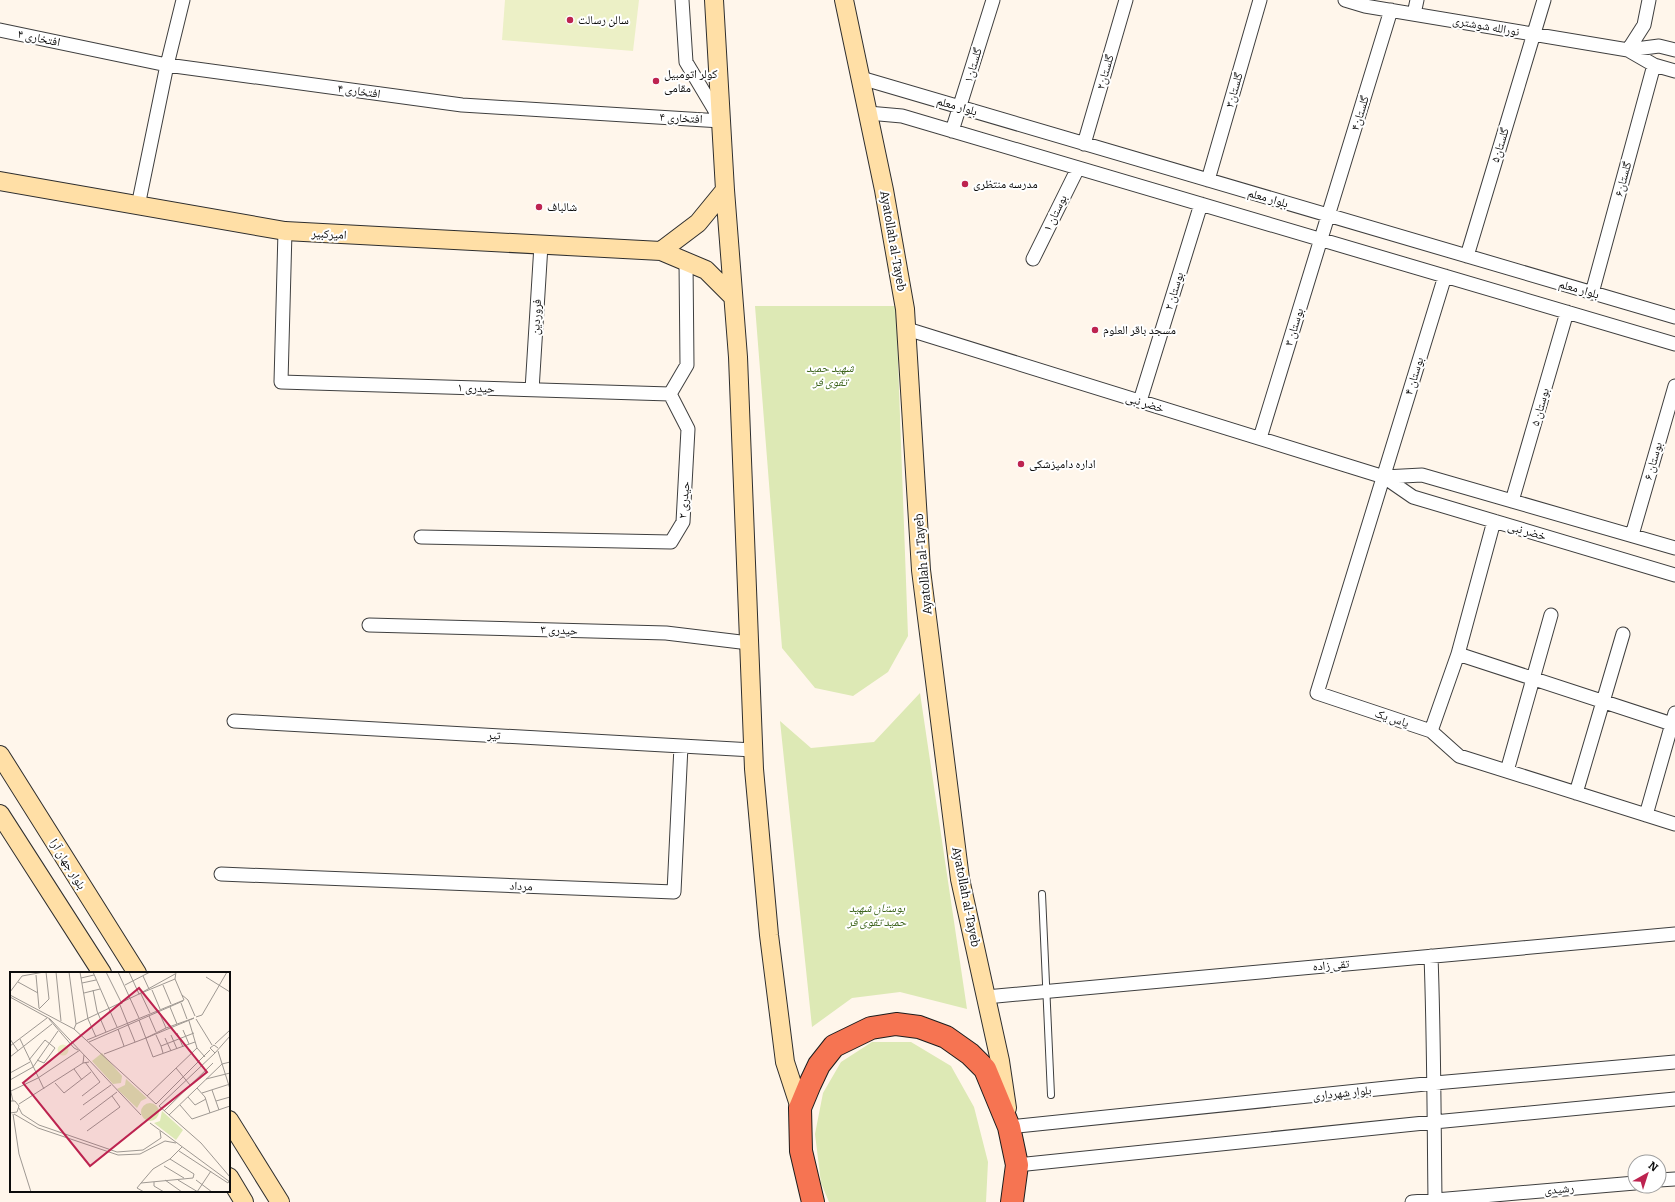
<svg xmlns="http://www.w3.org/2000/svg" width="1675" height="1202" viewBox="0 0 1675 1202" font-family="Bitter,'Noto Naskh Arabic',serif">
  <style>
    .green { fill: #dde9b5 }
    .pitch { fill: #ecf0c6 }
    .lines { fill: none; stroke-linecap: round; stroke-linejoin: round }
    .lane-casing { stroke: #3f3f3f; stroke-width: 8 }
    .street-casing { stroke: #3f3f3f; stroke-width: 15 }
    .secondary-casing { stroke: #2e2e2e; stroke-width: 20 }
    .highway-casing { stroke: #1d1d1d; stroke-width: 24 }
    .lane { stroke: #fff; stroke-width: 6 }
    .street { stroke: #fff; stroke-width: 13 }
    .secondary { stroke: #ffdfa6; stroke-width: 18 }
    .highway { stroke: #f67452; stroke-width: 22 }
    .poi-dot { fill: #bd2350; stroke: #fff; stroke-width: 1.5 }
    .labels { text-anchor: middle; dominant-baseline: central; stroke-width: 4; stroke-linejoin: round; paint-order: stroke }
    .poi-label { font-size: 12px; fill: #0c0c0c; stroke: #fff; text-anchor: start }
    .street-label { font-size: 12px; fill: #0c0c0c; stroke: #fff }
    .park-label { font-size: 12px; font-style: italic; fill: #3d641c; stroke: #fff }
    .inset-road { fill: none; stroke: #9e9892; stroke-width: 1 }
    .view { fill: #bd2350; fill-opacity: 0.15; stroke: #bd2350; stroke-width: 2 }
    .inset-edge { fill: none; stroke: #0c0c0c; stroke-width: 2 }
  </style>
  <rect width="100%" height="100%" fill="#fff6eb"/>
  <!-- green -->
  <path class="green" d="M 755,306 L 896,306 L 908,636 L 888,672 L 853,696 L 815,688 L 782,648 Z
    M 920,693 L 967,1009 L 900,992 L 852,998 L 812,1027 L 780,721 L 811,748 L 874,742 Z
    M 872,1042 L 911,1042 L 951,1066 L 974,1107 L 988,1162 L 986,1202 L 829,1202 L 821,1183 L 815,1134 L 823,1093 L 841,1062 Z"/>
  <!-- pitch -->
  <path class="pitch" d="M 505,0 L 639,0 L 633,51 L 502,40 Z"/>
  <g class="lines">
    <defs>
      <path id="lane" d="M 1042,894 L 1051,1095"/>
      <path id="street" d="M 682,0 L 686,62 L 720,119
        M 1345,0 L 1365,6 L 1628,50 L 1644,25 L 1649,0
        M 1414,14 L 1417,0
        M 0,30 L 167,65 L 462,105 L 721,121
        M 1675,50 L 1659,46 L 1628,50 L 1654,65 L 1675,71
        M 861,78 L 1675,317
        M 868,113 L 902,116 L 1675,344
        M 952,131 L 993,0
        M 1084,144 L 1126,0
        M 1208,180 L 1260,0
        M 138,206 L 167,65 L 183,0
        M 285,231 L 281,382 L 670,394
        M 1467,256 L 1544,0
        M 1033,259 L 1078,168
        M 1445,276 L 1317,693 L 1431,731 L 1459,756 L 1675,824
        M 1592,293 L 1654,65
        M 907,329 L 1384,477
        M 532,390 L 541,245
        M 670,394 L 687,365 L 686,262
        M 1140,401 L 1201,204
        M 1260,438 L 1391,10
        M 1512,501 L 1567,312
        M 1632,535 L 1675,386
        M 421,537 L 671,542 L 683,522 L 688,429 L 670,394
        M 1675,548 L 1422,475 L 1384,477 L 1413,497 L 1675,575
        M 369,625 L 666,633 L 749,643
        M 1458,654 L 1494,521
        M 234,721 L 753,750
        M 1431,731 L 1458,654 L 1675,725
        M 1507,771 L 1551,615
        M 1576,793 L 1623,634
        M 1646,815 L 1675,713
        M 221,874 L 674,892 L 681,746
        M 1431,956 C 1434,1037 1434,1118 1435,1200
        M 986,997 L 1675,934
        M 1009,1127 L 1435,1083 L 1675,1062
        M 1017,1165 L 1434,1122 L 1675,1099
        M 1659,1180 L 1675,1179
        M 1412,1202 L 1635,1183"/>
      <path id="secondary" d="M 714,0 L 725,190 L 738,357 L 754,769 L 769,935 L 785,1062 L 800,1108
        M 844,0 L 884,190 L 905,309 L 921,570 L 960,879 L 1000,1061 L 1007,1108
        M 0,181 L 285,231 L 661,251
        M 725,190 L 698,223 L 661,251 L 706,270 L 733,297
        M 0,755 L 137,973
        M 0,814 L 102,973
        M 229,1120 L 280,1202
        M 229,1177 L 244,1202"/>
      <path id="highway" d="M 813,1202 L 801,1151 L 800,1108 L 810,1084 L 819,1065 L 834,1046 L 871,1028 L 896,1024 L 919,1027 L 946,1037 L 970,1054 L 985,1069 L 1009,1127 L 1017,1165 L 1012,1202"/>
    </defs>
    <!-- lane casing -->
    <use href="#lane" class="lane-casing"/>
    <!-- street casing -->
    <use href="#street" class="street-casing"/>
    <!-- secondary casing -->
    <use href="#secondary" class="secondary-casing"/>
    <!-- highway casing -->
    <use href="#highway" class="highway-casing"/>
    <!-- lane -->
    <use href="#lane" class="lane"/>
    <!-- street -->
    <use href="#street" class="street"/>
    <!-- secondary -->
    <use href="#secondary" class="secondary"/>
    <!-- highway -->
    <use href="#highway" class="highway"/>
  </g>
  <!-- markers -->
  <g class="poi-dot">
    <circle cx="570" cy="20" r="4"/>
    <circle cx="656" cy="81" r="4"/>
    <circle cx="965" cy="184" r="4"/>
    <circle cx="539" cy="207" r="4"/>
    <circle cx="1095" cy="330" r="4"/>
    <circle cx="1021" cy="464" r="4"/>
  </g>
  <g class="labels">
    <!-- poi labels -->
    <g class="poi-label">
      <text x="578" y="20">سالن رسالت</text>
      <text x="664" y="74">کولر اتومبیل<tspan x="664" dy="14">مقامی</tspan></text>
      <text x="973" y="184">مدرسه منتظری</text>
      <text x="547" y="207">شالباف</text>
      <text x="1103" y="330">مسجد باقر العلوم</text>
      <text x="1029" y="464">اداره دامپزشکی</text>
    </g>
    <!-- street labels -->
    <g class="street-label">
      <text transform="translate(1486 26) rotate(10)">نورالله شوشتری</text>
      <text transform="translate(39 38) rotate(12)">افتخاری ۴</text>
      <text transform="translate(973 65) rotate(-73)">گلستان۱</text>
      <text transform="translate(1105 72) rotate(-74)">گلستان۲</text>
      <text transform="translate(1234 90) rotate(-74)">گلستان۳</text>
      <text transform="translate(359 91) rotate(8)">افتخاری ۴</text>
      <text transform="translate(957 106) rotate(16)">بلوار معلم</text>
      <text transform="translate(1360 113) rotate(-73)">گلستان۴</text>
      <text transform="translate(681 118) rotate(3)">افتخاری ۴</text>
      <text transform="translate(1500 145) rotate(-73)">گلستان۵</text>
      <text transform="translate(1623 179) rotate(-75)">گلستان۶</text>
      <text transform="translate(1268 198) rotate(16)">بلوار معلم</text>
      <text transform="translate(1055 213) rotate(-64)">بوستان ۱</text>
      <text transform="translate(329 234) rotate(3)">امیرکبیر</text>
      <text transform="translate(893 241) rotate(80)">Ayatollah al-Tayeb</text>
      <text transform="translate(1579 289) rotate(16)">بلوار معلم</text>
      <text transform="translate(1174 291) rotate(-73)">بوستان ۲</text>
      <text transform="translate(536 317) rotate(-87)">فروردین</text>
      <text transform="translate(1294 327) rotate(-73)">بوستان ۳</text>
      <text transform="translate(1414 376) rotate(-73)">بوستان ۴</text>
      <text transform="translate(476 388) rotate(2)">حیدری ۱</text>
      <text transform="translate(1145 403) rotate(17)">خضر نبی</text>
      <text transform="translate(1540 407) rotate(-74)">بوستان ۵</text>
      <text transform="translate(1653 461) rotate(-74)">بوستان ۶</text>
      <text transform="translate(684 500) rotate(-85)">حیدری ۲</text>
      <text transform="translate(1527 531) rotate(16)">خضر نبی</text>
      <text transform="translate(923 564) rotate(-95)">Ayatollah al-Tayeb</text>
      <text transform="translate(559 630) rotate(2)">حیدری ۳</text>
      <text transform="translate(1392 718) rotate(18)">یاس یک</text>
      <text transform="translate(494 735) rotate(3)">تیر</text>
      <text transform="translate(68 864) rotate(58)">بلوار جهان آرا</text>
      <text transform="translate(521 886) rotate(2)">مرداد</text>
      <text transform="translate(966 897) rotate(79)">Ayatollah al-Tayeb</text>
      <text transform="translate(1331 965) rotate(-5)">تقی زاده</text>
      <text transform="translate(1342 1093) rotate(-6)">بلوار شهرداری</text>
      <text transform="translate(1559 1189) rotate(-5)">رشیدی</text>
    </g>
    <!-- park labels -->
    <g class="park-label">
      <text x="830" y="368">شهید حمید<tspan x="830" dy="14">تقوی فر</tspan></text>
      <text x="877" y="908">بوستان شهید<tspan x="877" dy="14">حمید تقوی فر</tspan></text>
    </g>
  </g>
  <!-- overview -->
  <g transform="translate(10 972)">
    <rect width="220" height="220" fill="#fff6eb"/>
    <path d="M 92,81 L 112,104 L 111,111 L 103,112 L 82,89 ZM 116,107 L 137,126 L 131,129 L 127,136 L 107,117 L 115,113 ZM131 140a9 9 0 1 1 18 0a9 9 0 1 1-18 0ZM 152,139 L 173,158 L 166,168 L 144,151 L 150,149 Z" fill="#dde9b5"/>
    <path d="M47.5 78a5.5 5.5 0 1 1 11 0a5.5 5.5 0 1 1-11 0Z" fill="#ecf0c6"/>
    <path class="inset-road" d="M 46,0 L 51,49M 59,0 L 66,52M 70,0 L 78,47 L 86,65M 83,0 L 107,55M 96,0 L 112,32M 108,0 L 129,46M 166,0 L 165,7 L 174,28M 165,2 L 129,22 L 165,7M 26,3 L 29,36M 133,4 L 139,17M 196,5 L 220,20M 71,6 L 84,3M 8,10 L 28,21M 72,11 L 86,8M 115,13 L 140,0M 153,13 L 161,32M 83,18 L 87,39 L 96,60M 142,18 L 150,37M 0,20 L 12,4 L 34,0M 74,21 L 90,17M 131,22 L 140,41M 0,23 L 64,57 L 146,132M 172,23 L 178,28 L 185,44M 0,25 L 40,47 L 131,143M 171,31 L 177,47M 110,33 L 125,70M 160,35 L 167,52M 29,37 L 39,27 L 36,0M 149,40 L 156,56M 139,44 L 146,60M 186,45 L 192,43 L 217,0M 184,46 L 182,47 L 136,66 L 156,56 ZM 39,47 L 64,76 L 68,78M 186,47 L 202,73M 129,48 L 143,85 L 185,70M 179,49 L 187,76 L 195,85M 64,57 L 66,52 L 129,22 L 119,0M 108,57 L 114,74M 173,58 L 179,72M 167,61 L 173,75M 146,63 L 151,74M 161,63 L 167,77M 155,66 L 161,79M 0,67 L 8,79M 10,67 L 34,117M 77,68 L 174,28M 79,70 L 173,29M 205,72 L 220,58M 0,74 L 37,46M 208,76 L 204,73 L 200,76 L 205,81 L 220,64M 208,79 L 220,117M 153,81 L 151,74 L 184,61M 94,82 L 136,66M 74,83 L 73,91 L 79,90M 0,85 L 42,52M 19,88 L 35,68 L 45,76 L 34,91 L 27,88M 166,96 L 180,113M 64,97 L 72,108M 0,101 L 20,90M 196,107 L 220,101M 0,108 L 23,95 L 48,59M 45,111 L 54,121 L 81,100M 0,116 L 3,129M 187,116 L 195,125 L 200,141M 202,118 L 209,138M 1,119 L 28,106 L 70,78M 192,121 L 220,112M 72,124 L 90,110 L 75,90M 137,124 L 187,76M 178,125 L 185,133 L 196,127M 0,129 L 5,129 L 9,134 L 7,140 L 0,141M 206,129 L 220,125M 9,132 L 73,91M 146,132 L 200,78M 73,133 L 101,113M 170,133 L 182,147 L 220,134M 149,134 L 205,81M 149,134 L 191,171 L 220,205M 9,136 L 12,142 L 29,153 L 107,180 L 133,178 L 151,166 L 150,159M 154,139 L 203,91M 3,142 L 9,182 L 21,220M 4,142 L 28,156 L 108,183 L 130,182 L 155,169 L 166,171M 159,143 L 212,92 L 220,90M 70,148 L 107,120M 140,151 L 220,210M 77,159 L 110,135 L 102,124M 169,179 L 218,211 L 219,209M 154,194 L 174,206M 155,208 L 172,220M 168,208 L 188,220M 186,208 L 202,220M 144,210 L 144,214 L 154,220M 131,211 L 143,197 L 160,187 L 172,175M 134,220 L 127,216 L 131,211 L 183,206 L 184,202 L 160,187M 187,220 L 201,199"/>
    <path class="view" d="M 129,16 L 197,100 L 80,194 L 13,111 Z"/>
    <rect width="220" height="220" class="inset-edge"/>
  </g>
  <!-- north arrow -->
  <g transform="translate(1647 1174) rotate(39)"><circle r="19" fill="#ffffff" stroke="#9e9e9e"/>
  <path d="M0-3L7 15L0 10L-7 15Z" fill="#bd2350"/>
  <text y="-6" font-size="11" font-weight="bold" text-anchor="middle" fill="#0c0c0c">N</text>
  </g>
</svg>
